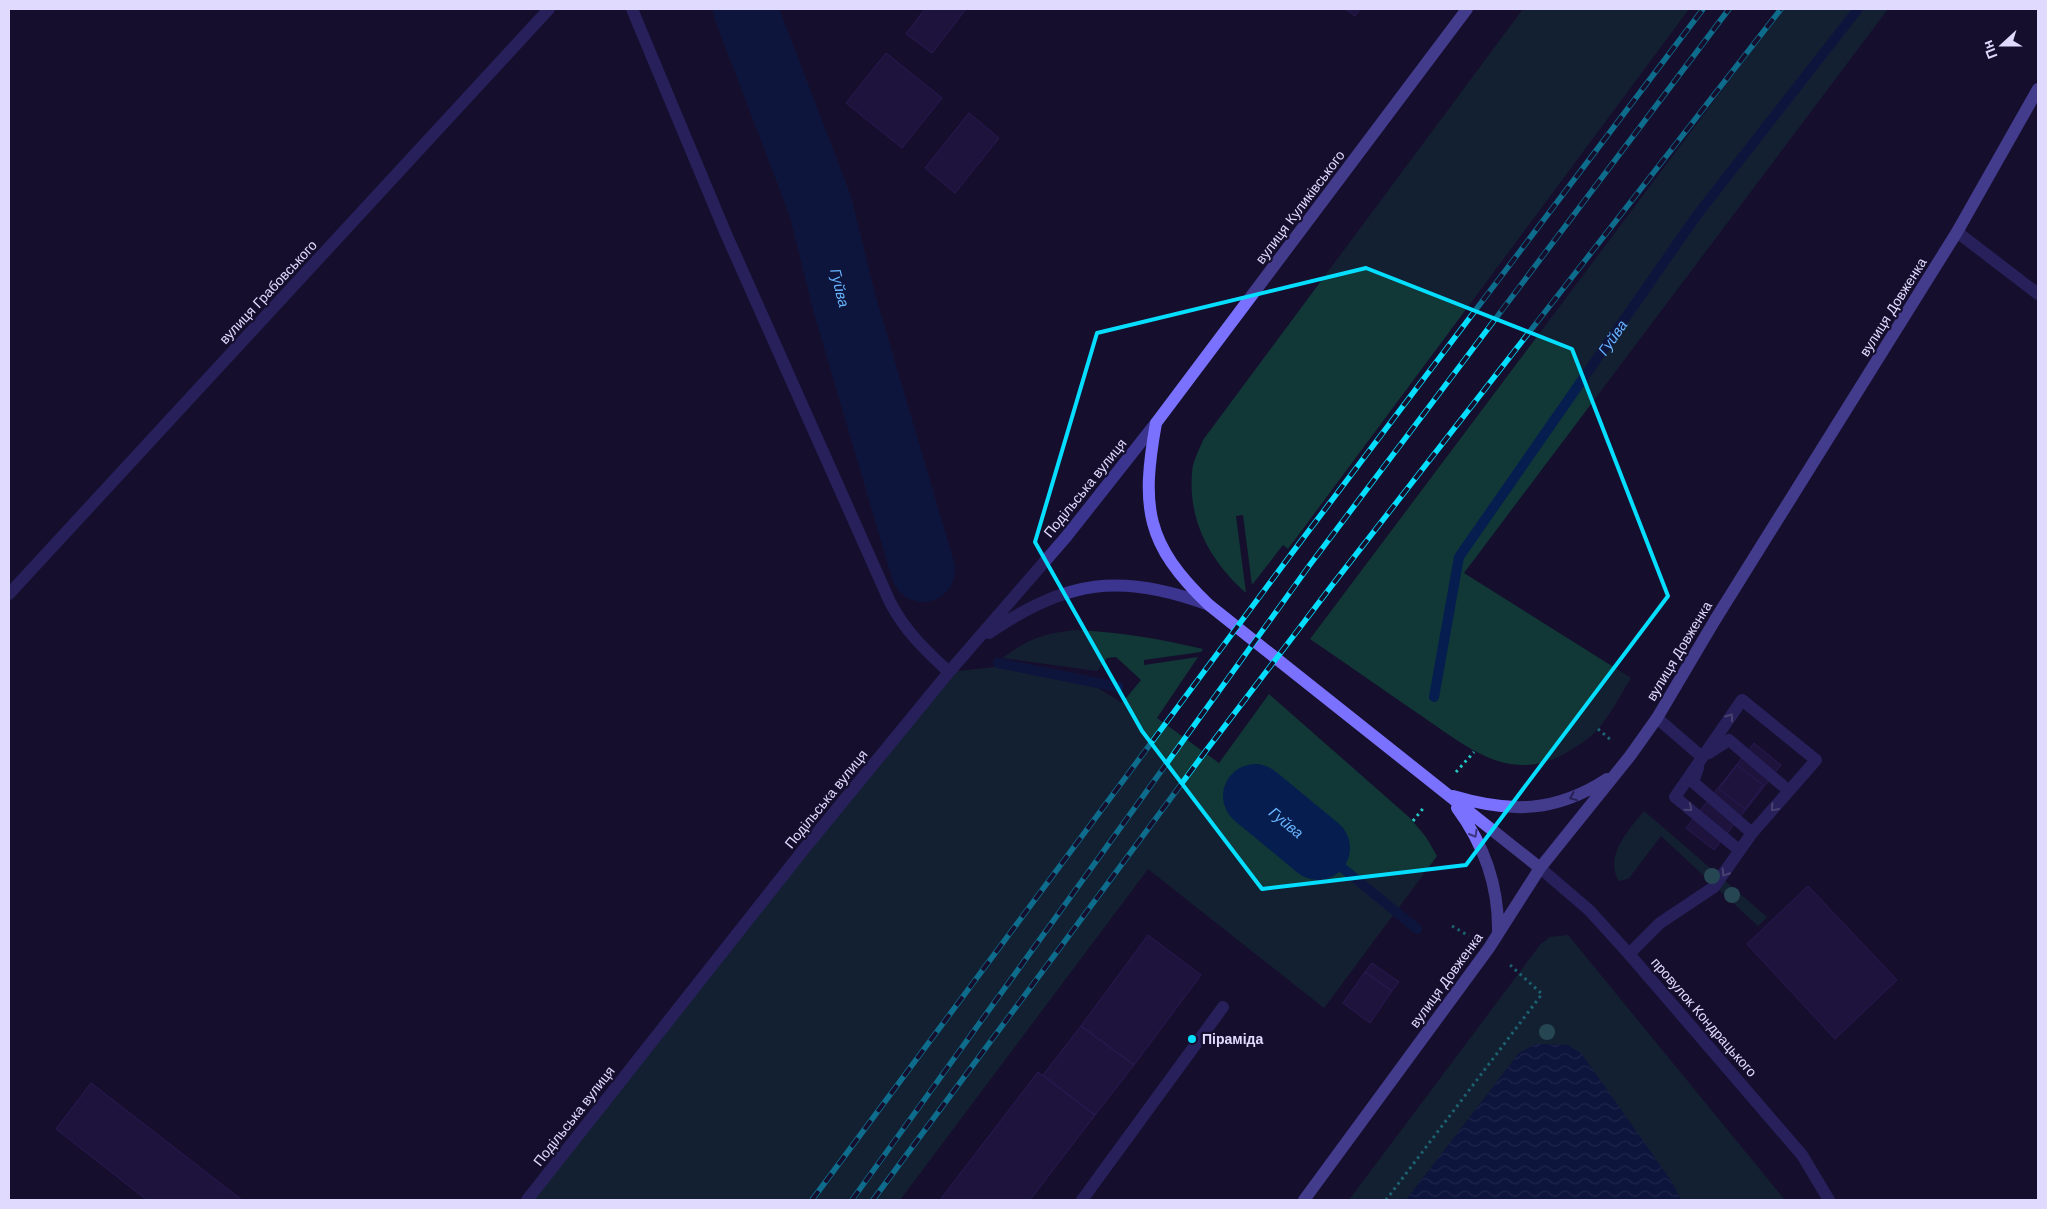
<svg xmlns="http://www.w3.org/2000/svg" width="2047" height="1209" viewBox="0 0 2047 1209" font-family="Helvetica,sans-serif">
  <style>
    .green { fill: #113737 }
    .water { fill: url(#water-waves) }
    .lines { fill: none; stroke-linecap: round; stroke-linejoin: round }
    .stream { stroke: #051e4f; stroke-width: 10 }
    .river { stroke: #051e4f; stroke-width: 64 }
    .building { fill: #261950; stroke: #3c297e }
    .path { stroke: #24c9c5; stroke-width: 3; stroke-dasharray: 2.5 4; stroke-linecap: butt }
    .lane { stroke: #3c3590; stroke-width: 12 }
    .street { stroke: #3c3590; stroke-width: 12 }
    .secondary { stroke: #7a71ff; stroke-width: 12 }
    .rail-casing { stroke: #06deff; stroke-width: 5.5 }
    .rail { stroke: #150f2d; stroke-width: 4; stroke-dasharray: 11; stroke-linecap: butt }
    .tree { fill: #3b8984 }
    .oneway { stroke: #867fc2 }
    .oneway2 { stroke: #3d3681 }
    .marked { fill: none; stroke: #06deff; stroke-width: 4; stroke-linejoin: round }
    .poi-dot { fill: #06deff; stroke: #150f2d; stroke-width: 2 }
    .labels { text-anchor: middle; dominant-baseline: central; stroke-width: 4.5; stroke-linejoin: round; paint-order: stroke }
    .street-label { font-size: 14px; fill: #e0daff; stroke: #150f2d }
    .poi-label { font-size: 14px; font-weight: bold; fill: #e0daff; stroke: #150f2d; text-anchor: start }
    .water-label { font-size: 15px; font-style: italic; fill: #68b4ff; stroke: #150f2d }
  </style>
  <defs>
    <pattern id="water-waves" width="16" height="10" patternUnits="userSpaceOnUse" patternTransform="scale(1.25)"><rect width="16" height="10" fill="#051e4f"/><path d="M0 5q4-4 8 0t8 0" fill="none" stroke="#293e69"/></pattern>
  </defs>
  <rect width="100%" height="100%" fill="#150f2d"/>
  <!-- green -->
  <path class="green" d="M 1523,9 L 1689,9 L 1288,549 L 1283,545 L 1252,585 L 1243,515 L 1236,516 L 1246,593 C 1211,562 1188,522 1192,473 C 1192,463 1199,450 1203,440 Z
    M 1783,9 L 1888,9 L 1464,573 L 1631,678 C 1620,695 1611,714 1598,729 C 1589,739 1576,747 1564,754 C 1510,783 1470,749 1426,719 C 1387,692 1349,666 1310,639 Z
    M 1076,630 C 1120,632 1160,639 1203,649 L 1201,652 L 1144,660 L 1144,665 L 1198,657 L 1157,718 L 1219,763 L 1269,694 L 1410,818 L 1426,837 L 1437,856 L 1324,1008 L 1148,869 L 900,1200 L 529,1200 L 949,672 L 995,667 L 1098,688 L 1122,703 L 1141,680 L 1116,657 L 1107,658 L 1097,671 L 1003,658 C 1030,638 1042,634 1076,630 Z
    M 1644,811 L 1767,917 L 1758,926 L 1661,836 L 1629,878 L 1621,881 L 1618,880 C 1605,854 1629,830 1644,811 Z
    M 1568,935 L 1785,1200 L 1681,1200 L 1672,1182 L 1568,1045 C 1546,1044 1539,1042 1519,1053 L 1406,1200 L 1349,1200 L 1540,945 L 1550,937 Z"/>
  <!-- water -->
  <path class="water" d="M 1535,1044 L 1568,1045 L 1582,1054 L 1672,1182 L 1681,1200 L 1406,1200 L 1519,1053 Z"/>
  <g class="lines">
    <!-- stream -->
    <g class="stream">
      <path d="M 998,663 L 1118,687"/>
      <path id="s1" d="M 1434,697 L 1459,557 L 1697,215 L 1858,9"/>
      <path d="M 1318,848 L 1417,929"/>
    </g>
    <!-- river -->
    <g class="river">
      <path id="s2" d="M 745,9 L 820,205 L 844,302 L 923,570"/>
      <path id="s3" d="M 1255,796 L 1318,848"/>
    </g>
  </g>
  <!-- building -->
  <path class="building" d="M 925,9 L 966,9 L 932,53 L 906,34 Z
    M 1345,9 L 1360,9 L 1355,16 Z
    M 886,53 L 942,98 L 902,148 L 846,103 Z
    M 969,113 L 999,138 L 955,193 L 925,168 Z
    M 1754,743 L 1781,765 L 1714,850 L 1686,828 Z
    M 1737,765 L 1763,785 L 1745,809 L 1719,789 Z
    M 1808,886 L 1897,980 L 1835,1039 L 1747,944 Z
    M 1148,935 L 1201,975 L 1134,1065 L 1081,1026 Z
    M 1372,963 L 1399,982 L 1392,991 L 1365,972 Z
    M 1365,972 L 1392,991 L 1370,1023 L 1343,1003 Z
    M 1081,1026 L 1134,1065 L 1095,1115 L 1043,1075 Z
    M 1038,1072 L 1095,1115 L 1030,1200 L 940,1200 Z
    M 91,1083 L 242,1200 L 147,1200 L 56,1129 Z"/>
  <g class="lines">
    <!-- path -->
    <path class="path" d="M 1598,729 L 1612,741
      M 1456,772 L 1474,752
      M 1413,821 L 1425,806
      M 1452,926 L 1469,936
      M 1386,1200 L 1542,994 L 1509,964"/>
    <!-- lane -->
    <path class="lane" d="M 1657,718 L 1702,757
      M 1709,753 L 1729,740 L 1789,791
      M 1698,768 L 1693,782 L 1752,833
      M 1629,954 L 1660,923 L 1714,887 L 1752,833 L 1816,760 L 1742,700 L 1675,797 L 1739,850
      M 1082,1200 L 1223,1007"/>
    <!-- street -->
    <path class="street" d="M 632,9 L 726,234 L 890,602 C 905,631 925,650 949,672
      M 1957,232 L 2038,294
      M 9,594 L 549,9
      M 989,633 C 1066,580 1121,572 1209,605
      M 1540,868 L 1589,910 L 1629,954 L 1802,1155 L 1829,1200
      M 527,1200 L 804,849 L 949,672 L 1066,537 L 1156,423"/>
    <!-- secondary -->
    <path class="secondary" d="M 1467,9 L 1156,423 C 1141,507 1145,544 1209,605 L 1540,868
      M 1453,796 C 1510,813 1555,813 1607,779
      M 1457,808 C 1485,846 1499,886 1498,933
      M 1304,1200 L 1489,948 L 1540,868 L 1630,756 L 1657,718 L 1715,620 L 1957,232 L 2038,89"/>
    <defs>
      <path id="rail" d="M 812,1200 L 1292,553 L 1703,9
        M 852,1200 L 1309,566 L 1729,9
        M 873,1200 L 1205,752 L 1333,584 L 1781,9"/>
    </defs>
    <!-- rail casing -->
    <use href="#rail" class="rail-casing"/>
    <!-- rail -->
    <use href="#rail" class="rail"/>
  </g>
  <!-- trees -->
  <g class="tree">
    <circle cx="1712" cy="876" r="8"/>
    <circle cx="1732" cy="895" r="8"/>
    <circle cx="1547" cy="1032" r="8"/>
  </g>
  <!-- one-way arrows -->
  <defs><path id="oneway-chevron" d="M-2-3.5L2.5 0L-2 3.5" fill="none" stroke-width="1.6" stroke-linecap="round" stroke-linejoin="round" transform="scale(1.25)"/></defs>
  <g class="oneway">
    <use href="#oneway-chevron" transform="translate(1730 717) rotate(-55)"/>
    <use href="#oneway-chevron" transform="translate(1689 808) rotate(40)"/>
    <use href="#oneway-chevron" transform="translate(1774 808) rotate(131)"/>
    <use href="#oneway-chevron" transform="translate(1725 873) rotate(123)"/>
  </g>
  <g class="oneway2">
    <use href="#oneway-chevron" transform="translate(1573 797) rotate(158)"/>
    <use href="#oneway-chevron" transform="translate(1474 834) rotate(60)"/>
  </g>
  <!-- marked area -->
  <path d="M0 0H2047V1209H0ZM 1366,268 L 1572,349 L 1668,596 L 1466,865 L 1262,889 L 1142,731 L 1035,542 L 1097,333 Z" fill="#150f2d" fill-opacity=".55" fill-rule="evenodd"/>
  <path class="marked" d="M 1366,268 L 1572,349 L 1668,596 L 1466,865 L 1262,889 L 1142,731 L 1035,542 L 1097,333 Z"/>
  <!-- markers -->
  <circle class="poi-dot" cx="1192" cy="1039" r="5"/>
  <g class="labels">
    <!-- street labels -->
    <g class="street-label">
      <text transform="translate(1300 207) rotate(-53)">вулиця Куликівського</text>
      <text transform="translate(268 292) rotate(-47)">вулиця Грабовського</text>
      <text transform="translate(1893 307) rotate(-58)">вулиця Довженка</text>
      <text transform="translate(1085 488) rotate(-51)">Подільська вулиця</text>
      <text transform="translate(1679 651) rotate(-59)">вулиця Довженка</text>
      <text transform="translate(826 799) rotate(-51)">Подільська вулиця</text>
      <text transform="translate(1446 980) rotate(-54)">вулиця Довженка</text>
      <text transform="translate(1704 1017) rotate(49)">провулок Кондрацького</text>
      <text transform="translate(574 1116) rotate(-52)">Подільська вулиця</text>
    </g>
    <!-- poi labels -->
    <g class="poi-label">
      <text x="1202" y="1039">Піраміда</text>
    </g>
    <!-- water labels -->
    <g class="water-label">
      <text stroke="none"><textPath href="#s2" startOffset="295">Гуйва</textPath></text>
      <text stroke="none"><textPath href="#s1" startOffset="410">Гуйва</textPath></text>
      <text stroke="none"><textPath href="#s3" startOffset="41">Гуйва</textPath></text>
    </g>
  </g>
  <!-- border -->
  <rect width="2047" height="1209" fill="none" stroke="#e0daff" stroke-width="20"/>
  <!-- north arrow -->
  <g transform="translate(2002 45) rotate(249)" stroke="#150f2d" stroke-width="4" paint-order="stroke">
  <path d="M0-4L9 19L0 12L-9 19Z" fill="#e0daff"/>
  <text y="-8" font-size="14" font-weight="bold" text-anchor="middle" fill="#e0daff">Пн</text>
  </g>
</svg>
